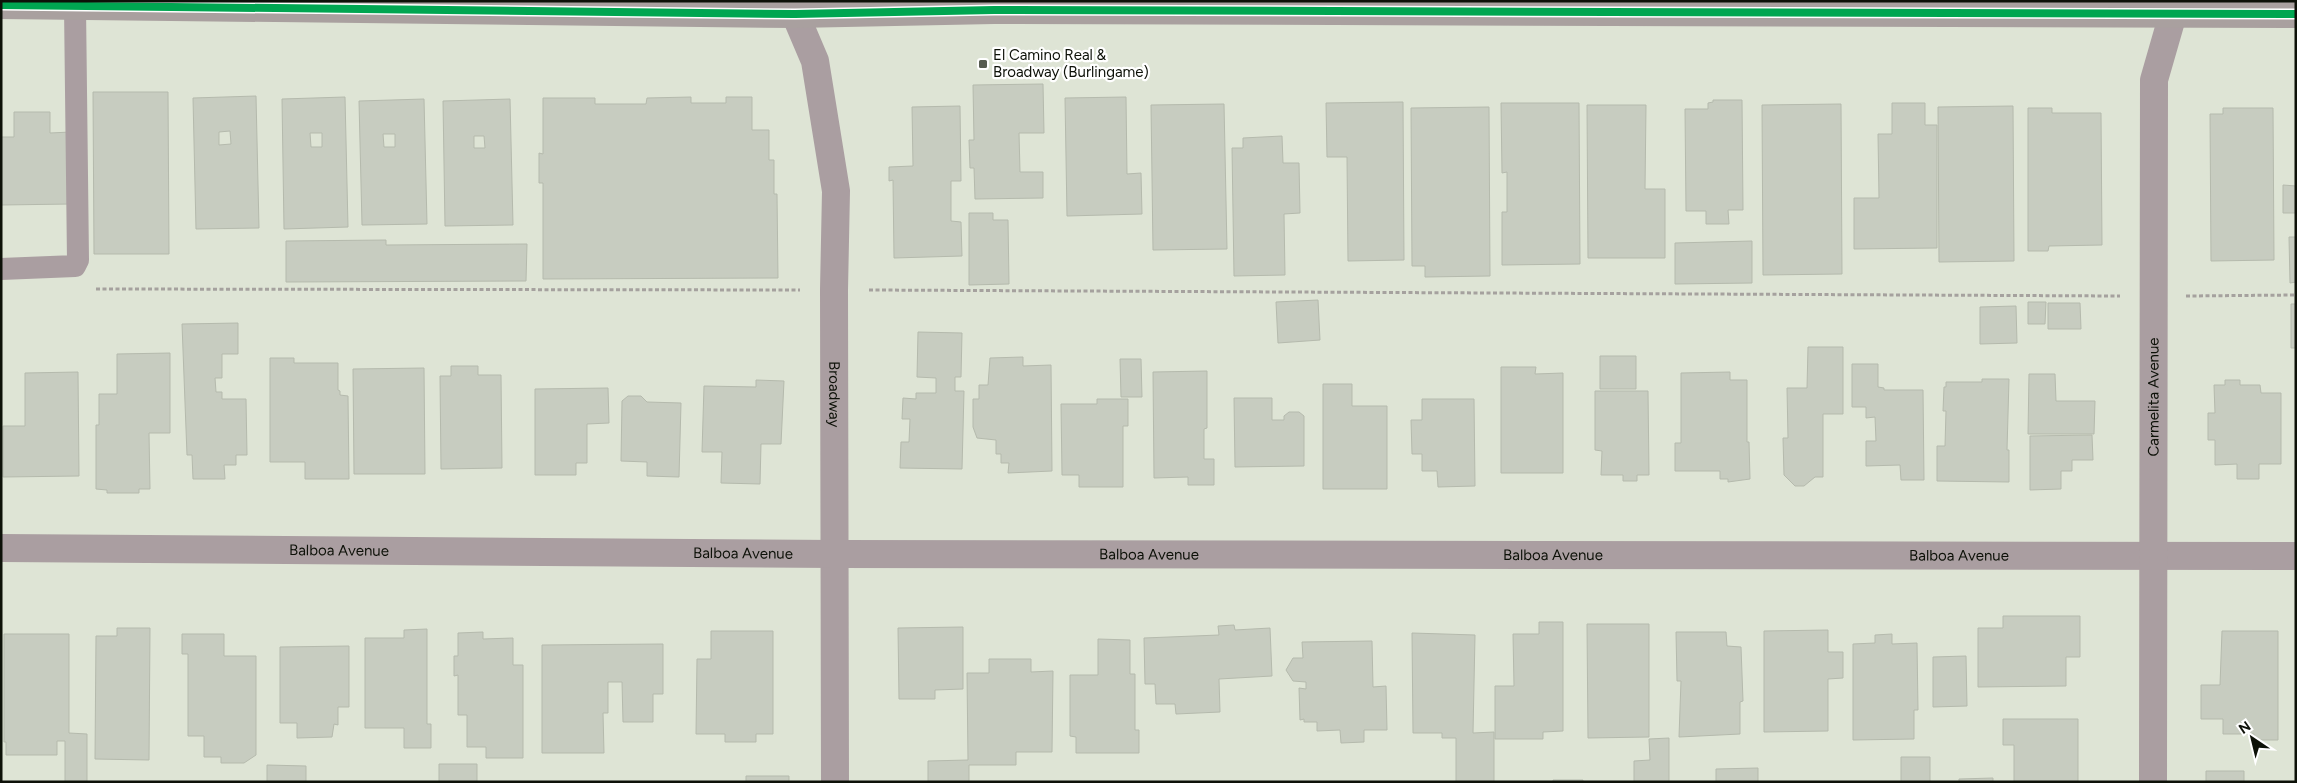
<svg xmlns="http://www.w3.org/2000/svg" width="2297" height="783" viewBox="0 0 2297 783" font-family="Figtree,sans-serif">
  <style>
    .building { fill: #c7ccc0; stroke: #b5baad; fill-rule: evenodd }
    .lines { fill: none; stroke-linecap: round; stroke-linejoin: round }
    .path { stroke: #a5a19e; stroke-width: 3; stroke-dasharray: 4 2.5; stroke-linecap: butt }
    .lane { stroke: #aa9ea1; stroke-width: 22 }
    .street { stroke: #aa9ea1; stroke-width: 28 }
    .primary { stroke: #a9a09f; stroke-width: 28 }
    .bus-1-casing { stroke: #fff; stroke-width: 11 }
    .bus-1 { stroke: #00a651; stroke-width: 8 }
    .poi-dot { fill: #565b50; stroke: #fff; stroke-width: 2 }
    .labels { text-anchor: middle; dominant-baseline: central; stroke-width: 4.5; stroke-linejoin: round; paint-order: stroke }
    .poi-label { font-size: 15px; fill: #0d1108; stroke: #fff; text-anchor: start }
    .street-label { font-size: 15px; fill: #0d1108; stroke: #fff }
  </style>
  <rect width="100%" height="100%" fill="#dee4d5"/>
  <!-- building -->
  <path class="building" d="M 1043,84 L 1044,133 L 1019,133 L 1020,172 L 1043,172 L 1043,198 L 975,199 L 974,168 L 970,168 L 969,140 L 974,140 L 973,85 Z
    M 93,92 L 168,92 L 169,254 L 94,254 Z
    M 256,96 L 259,228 L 196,229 L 193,98 ZM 230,131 L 231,144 L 219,145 L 219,132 Z
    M 345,97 L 348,227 L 284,229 L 282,99 ZM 310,133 L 322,133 L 322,147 L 311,147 Z
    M 691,97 L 691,103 L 726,103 L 726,97 L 752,97 L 752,130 L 769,130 L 769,160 L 774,160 L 774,194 L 777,194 L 778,278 L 543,279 L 543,183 L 539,183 L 539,153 L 543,154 L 543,98 L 595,98 L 595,104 L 646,104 L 647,98 Z
    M 1126,97 L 1127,174 L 1141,173 L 1142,214 L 1067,216 L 1065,98 Z
    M 424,99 L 427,224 L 362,225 L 359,101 ZM 383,134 L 395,134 L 395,147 L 384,147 Z
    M 510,99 L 513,225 L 445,226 L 443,101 ZM 474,136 L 484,136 L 485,148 L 474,148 Z
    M 1713,100 L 1742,100 L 1743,210 L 1728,210 L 1729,224 L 1706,224 L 1706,211 L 1686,211 L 1685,109 L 1708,109 L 1708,103 L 1713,102 Z
    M 1403,102 L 1404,260 L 1348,261 L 1347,157 L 1327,157 L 1326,103 Z
    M 1501,103 L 1579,103 L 1580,264 L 1502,265 L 1502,212 L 1507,212 L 1507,172 L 1502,173 Z
    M 1892,103 L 1925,103 L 1925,125 L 1937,125 L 1937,248 L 1854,249 L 1854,198 L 1879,198 L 1878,134 L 1892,134 Z
    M 1224,104 L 1227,249 L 1153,250 L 1151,105 Z
    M 1841,104 L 1842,274 L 1763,275 L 1762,105 Z
    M 1587,105 L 1646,105 L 1645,189 L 1665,189 L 1665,258 L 1588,258 Z
    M 960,106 L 961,181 L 951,181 L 951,221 L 961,222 L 962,256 L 894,258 L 893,180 L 889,181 L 889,167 L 913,166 L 912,107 Z
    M 2013,106 L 2014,261 L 1939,262 L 1938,107 Z
    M 1489,107 L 1490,276 L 1425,277 L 1425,266 L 1412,266 L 1411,108 Z
    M 2028,108 L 2052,108 L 2052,113 L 2101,113 L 2102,245 L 2049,246 L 2048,251 L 2028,251 Z
    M 2223,108 L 2273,108 L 2274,260 L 2211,261 L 2210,114 L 2223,114 Z
    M 14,112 L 50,112 L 50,133 L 71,132 L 71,204 L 1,205 L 1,137 L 14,137 Z
    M 1282,136 L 1283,163 L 1299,163 L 1300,213 L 1284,214 L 1285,275 L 1234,276 L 1232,148 L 1243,148 L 1243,138 Z
    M 2283,185 L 2296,186 L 2296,213 L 2283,213 Z
    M 969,213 L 993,213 L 993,220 L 1008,220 L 1009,284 L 969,285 Z
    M 2289,237 L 2296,237 L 2296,282 L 2290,283 Z
    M 386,240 L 386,245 L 527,244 L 526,281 L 286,282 L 286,241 Z
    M 1752,241 L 1752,283 L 1675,284 L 1675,243 Z
    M 1318,300 L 1320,340 L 1278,343 L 1276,302 Z
    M 2028,302 L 2046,302 L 2045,324 L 2028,324 Z
    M 2048,303 L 2080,303 L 2081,329 L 2048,329 Z
    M 2291,304 L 2296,304 L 2296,348 L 2291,348 Z
    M 2016,306 L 2017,343 L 1980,344 L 1980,307 Z
    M 238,323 L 238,354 L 222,354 L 222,378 L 215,378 L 216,392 L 222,392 L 222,399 L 246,399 L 247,455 L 236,455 L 236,465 L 224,465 L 225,479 L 193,479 L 192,455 L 187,455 L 182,324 Z
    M 918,332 L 962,333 L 961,377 L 955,377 L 955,391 L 964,391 L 962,469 L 900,468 L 901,442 L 909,442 L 910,419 L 902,419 L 903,398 L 916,399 L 916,393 L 936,393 L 936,378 L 917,377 Z
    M 1808,347 L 1843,347 L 1843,414 L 1823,414 L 1823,477 L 1815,477 L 1804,486 L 1795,486 L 1784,475 L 1783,438 L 1788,438 L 1787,388 L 1807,388 Z
    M 170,353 L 170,433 L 149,433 L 150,489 L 139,489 L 139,493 L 107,493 L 107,490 L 96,489 L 96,425 L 99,425 L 99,394 L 117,394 L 117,354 Z
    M 1600,356 L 1636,356 L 1636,389 L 1600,389 Z
    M 1023,357 L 1023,366 L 1051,365 L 1052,471 L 1008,473 L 1009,463 L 1001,463 L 1001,454 L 996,454 L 996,440 L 977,438 L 973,427 L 973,399 L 979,399 L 979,385 L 988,385 L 990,358 Z
    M 270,358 L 294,358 L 294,363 L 338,363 L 338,390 L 340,391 L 340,395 L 348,396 L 349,479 L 305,479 L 305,462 L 270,462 Z
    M 1120,359 L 1141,359 L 1142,397 L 1121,397 Z
    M 1852,364 L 1878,364 L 1878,387 L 1884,388 L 1884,390 L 1923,390 L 1924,480 L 1901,480 L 1900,465 L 1866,466 L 1866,441 L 1876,441 L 1875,417 L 1866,418 L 1866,407 L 1852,407 Z
    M 451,366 L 478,366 L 478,375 L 501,375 L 502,468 L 441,469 L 440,376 L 451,376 Z
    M 1501,367 L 1536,367 L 1535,374 L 1563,373 L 1563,473 L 1501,473 Z
    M 424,368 L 425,474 L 354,474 L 353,369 Z
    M 1207,371 L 1207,428 L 1204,429 L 1204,459 L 1214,459 L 1214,485 L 1188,485 L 1188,477 L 1154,478 L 1153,372 Z
    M 78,372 L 79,476 L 3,477 L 3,426 L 25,426 L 25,373 Z
    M 1730,372 L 1730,380 L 1747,380 L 1747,442 L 1749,442 L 1750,479 L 1728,482 L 1728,479 L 1720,479 L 1720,471 L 1675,471 L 1675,443 L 1681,443 L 1681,373 Z
    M 2029,374 L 2055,374 L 2056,401 L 2095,401 L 2094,434 L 2028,434 Z
    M 1982,379 L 2009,379 L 2007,450 L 2009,450 L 2009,482 L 1937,481 L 1937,446 L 1945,446 L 1946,411 L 1943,411 L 1944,387 L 1946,387 L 1946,382 L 1982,382 Z
    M 756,380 L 784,381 L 781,444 L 761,444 L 760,484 L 721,483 L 722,452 L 702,452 L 704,386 L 756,387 Z
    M 2225,380 L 2240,380 L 2240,385 L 2260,385 L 2261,393 L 2281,393 L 2281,464 L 2259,464 L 2259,479 L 2237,479 L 2237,464 L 2215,465 L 2215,440 L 2208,440 L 2208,413 L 2215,413 L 2214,385 L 2225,385 Z
    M 1323,384 L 1352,384 L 1352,406 L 1387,406 L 1387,489 L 1323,489 Z
    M 608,388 L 609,423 L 587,424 L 587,463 L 576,463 L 576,475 L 535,475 L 535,389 Z
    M 1595,391 L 1648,391 L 1649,475 L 1637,475 L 1637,481 L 1623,481 L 1623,475 L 1601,475 L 1602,451 L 1595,450 Z
    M 628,396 L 641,396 L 647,402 L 681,403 L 679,477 L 647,476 L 647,462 L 621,461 L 622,401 Z
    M 1234,398 L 1272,398 L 1272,420 L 1284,420 L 1284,416 L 1289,412 L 1299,412 L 1304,416 L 1304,466 L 1235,467 Z
    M 1097,399 L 1128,399 L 1128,426 L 1123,426 L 1123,487 L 1079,487 L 1079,475 L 1062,475 L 1061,404 L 1097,404 Z
    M 1422,399 L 1474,399 L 1475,486 L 1438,487 L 1437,471 L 1422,471 L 1422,454 L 1412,454 L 1411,420 L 1422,420 Z
    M 2092,435 L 2093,460 L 2072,460 L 2072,471 L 2061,471 L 2061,489 L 2030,490 L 2030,436 Z
    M 2003,616 L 2080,616 L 2080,657 L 2066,657 L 2066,686 L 1978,687 L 1978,628 L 2003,628 Z
    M 1539,622 L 1563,622 L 1563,731 L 1543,732 L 1543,739 L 1495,739 L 1495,686 L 1514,686 L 1513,634 L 1539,634 Z
    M 1587,624 L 1649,624 L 1649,737 L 1588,738 Z
    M 1234,625 L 1235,630 L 1270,628 L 1272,676 L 1219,679 L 1220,712 L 1176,714 L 1175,704 L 1156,704 L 1155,684 L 1145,684 L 1144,638 L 1219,635 L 1218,626 Z
    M 963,627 L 963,689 L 935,690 L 935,699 L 899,699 L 898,628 Z
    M 117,628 L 150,628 L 149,760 L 95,759 L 96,636 L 117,636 Z
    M 427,629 L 427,724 L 431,724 L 431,748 L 404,748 L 404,728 L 365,728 L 365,638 L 404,638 L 404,630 Z
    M 1828,630 L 1828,652 L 1843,652 L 1843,678 L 1828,679 L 1828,731 L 1764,732 L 1764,631 Z
    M 711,631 L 773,631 L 773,734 L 756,734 L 756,742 L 725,742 L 725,734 L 696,734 L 697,659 L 711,659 Z
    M 2222,631 L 2278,631 L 2278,740 L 2254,740 L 2254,734 L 2223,734 L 2223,719 L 2201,719 L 2201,685 L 2220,685 Z
    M 483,632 L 483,639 L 513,638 L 513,665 L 523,665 L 523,758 L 486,758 L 486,747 L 467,747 L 467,715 L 458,715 L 458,675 L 454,676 L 454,656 L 458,656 L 458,633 Z
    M 1676,632 L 1726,632 L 1727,646 L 1741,647 L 1743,701 L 1740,702 L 1740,734 L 1679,737 L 1681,681 L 1677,681 Z
    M 1412,633 L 1475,635 L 1473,733 L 1494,732 L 1494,782 L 1456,782 L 1456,738 L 1442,738 L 1442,733 L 1413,733 Z
    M 4,634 L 69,634 L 69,733 L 87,734 L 87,782 L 65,782 L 65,741 L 57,741 L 57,755 L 6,755 L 6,742 L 4,742 Z
    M 182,634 L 224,634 L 224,656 L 256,656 L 256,755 L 244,763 L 221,763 L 221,757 L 204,757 L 204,736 L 188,736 L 188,654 L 182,654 Z
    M 1892,634 L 1892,644 L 1917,643 L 1918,710 L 1914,710 L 1914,739 L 1853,740 L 1853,644 L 1875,643 L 1875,635 Z
    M 1098,639 L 1130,640 L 1130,674 L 1135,674 L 1135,730 L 1139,730 L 1139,753 L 1076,753 L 1076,737 L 1070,736 L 1070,675 L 1098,675 Z
    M 1372,641 L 1373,687 L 1386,686 L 1387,730 L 1364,730 L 1364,742 L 1341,743 L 1340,730 L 1317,731 L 1317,722 L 1304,722 L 1304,719 L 1300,720 L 1299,688 L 1306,689 L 1306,682 L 1293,681 L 1286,670 L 1293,658 L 1303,658 L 1302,642 Z
    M 663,644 L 663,694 L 653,694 L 653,722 L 623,722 L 622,682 L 608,682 L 608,713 L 603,713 L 604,753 L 542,753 L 542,645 Z
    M 349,646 L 349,707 L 338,707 L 338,725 L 334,724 L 332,737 L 297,738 L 297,723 L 280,723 L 280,647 Z
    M 1966,656 L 1967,706 L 1933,707 L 1933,657 Z
    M 989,659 L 1031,659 L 1031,672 L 1053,671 L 1052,752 L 1016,752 L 1016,765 L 969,765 L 969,782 L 928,782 L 928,761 L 968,760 L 967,673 L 989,673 Z
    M 2003,719 L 2078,719 L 2078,782 L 2014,782 L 2014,745 L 2003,745 Z
    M 1669,738 L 1669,782 L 1634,782 L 1634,761 L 1650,760 L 1649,739 Z
    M 1901,757 L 1930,757 L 1930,782 L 1901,782 Z
    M 439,764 L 477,764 L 477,782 L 439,782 Z
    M 267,765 L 306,766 L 306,782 L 267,782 Z
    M 1758,768 L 1758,782 L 1716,782 L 1716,769 Z
    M 2206,771 L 2244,771 L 2244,782 L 2206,782 Z
    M 746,776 L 789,776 L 789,782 L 746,782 Z
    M 1993,778 L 1993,782 L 1959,782 L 1959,779 Z
    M 1553,780 L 1583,780 L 1583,782 L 1553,782 Z"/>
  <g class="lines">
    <!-- path -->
    <path class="path" d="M 96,289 L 800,290
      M 869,290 L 2120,296
      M 2186,296 L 2296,295"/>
    <!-- lane -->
    <path class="lane" d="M 1,269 L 75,266 L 78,260 L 75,6"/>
    <!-- street -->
    <g class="street">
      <path id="s1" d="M 795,14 L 815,61 L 836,191 L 834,290 L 835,782"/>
      <path id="s2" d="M 1,548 L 835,554 L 2296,556"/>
      <path id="s3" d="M 2153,782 L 2154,80 L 2173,14"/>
    </g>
    <!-- primary -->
    <path class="primary" d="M 1,5 L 795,14 L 994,10 L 2296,14"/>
    <defs>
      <path id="bus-1" d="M 1,5 L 795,14 L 994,10 L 2296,14"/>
    </defs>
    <!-- bus-1 casing -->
    <use href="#bus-1" class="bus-1-casing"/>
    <!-- bus-1 -->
    <use href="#bus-1" class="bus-1"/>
  </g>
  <!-- markers -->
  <rect class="poi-dot" x="978" y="59" width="10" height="10" rx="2.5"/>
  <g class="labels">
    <!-- poi labels -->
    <g class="poi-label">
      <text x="993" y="55">El Camino Real &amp;<tspan x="993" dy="17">Broadway (Burlingame)</tspan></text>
    </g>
    <!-- street labels -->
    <g class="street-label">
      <text stroke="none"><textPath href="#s1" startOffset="386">Broadway</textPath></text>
      <text stroke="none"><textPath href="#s3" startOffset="385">Carmelita Avenue</textPath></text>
      <text stroke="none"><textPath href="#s2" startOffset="338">Balboa Avenue</textPath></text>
      <text stroke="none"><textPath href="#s2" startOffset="742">Balboa Avenue</textPath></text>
      <text stroke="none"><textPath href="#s2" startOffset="1148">Balboa Avenue</textPath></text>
      <text stroke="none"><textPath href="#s2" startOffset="1552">Balboa Avenue</textPath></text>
      <text stroke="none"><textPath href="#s2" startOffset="1958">Balboa Avenue</textPath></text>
    </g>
  </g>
  <!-- border -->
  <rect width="2297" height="783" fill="none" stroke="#0d1108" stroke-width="5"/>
  <!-- north arrow -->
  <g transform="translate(2252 738) rotate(325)" stroke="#ffffff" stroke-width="4" paint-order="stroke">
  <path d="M0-4L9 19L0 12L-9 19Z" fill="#0d1108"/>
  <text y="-8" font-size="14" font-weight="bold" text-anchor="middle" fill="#0d1108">N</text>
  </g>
</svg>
